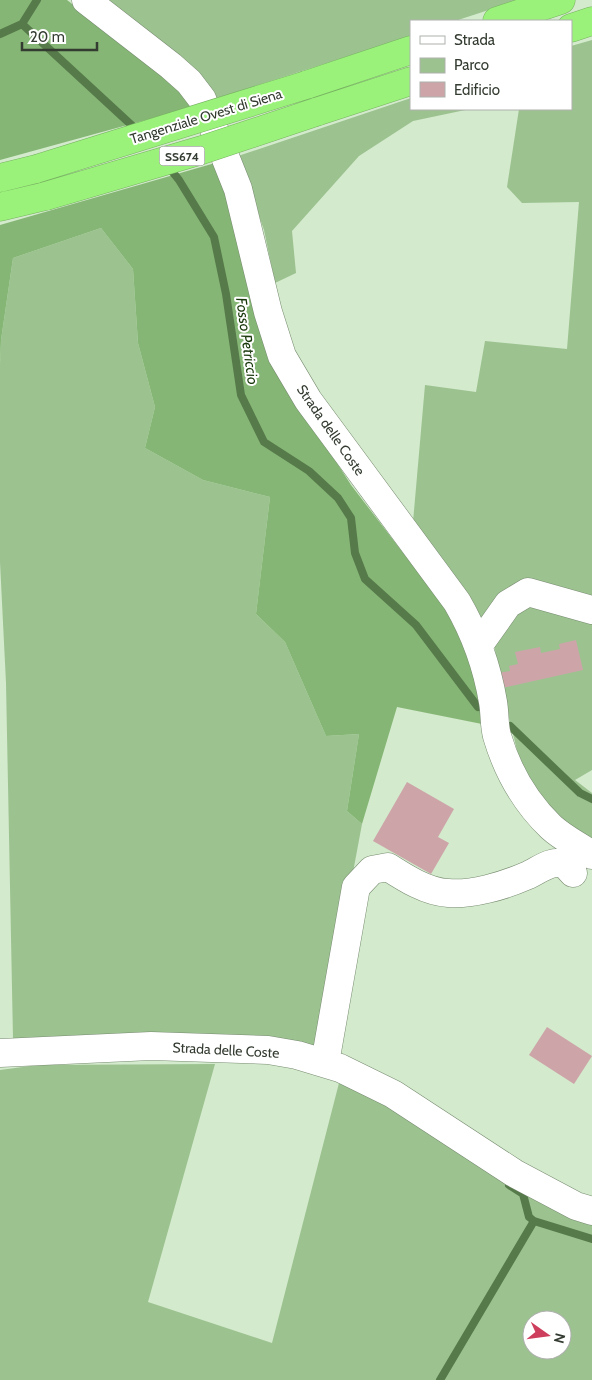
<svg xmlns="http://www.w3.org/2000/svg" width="592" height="1380" viewBox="0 0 592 1380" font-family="Cabin,sans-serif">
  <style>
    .green { fill: #9cc290; fill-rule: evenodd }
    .forest { fill: #85b675 }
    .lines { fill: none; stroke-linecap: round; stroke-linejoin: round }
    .stream { stroke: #567a4a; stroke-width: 8 }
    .building { fill: #cda5a9 }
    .minor-casing { stroke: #788c71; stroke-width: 29 }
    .highway-casing { stroke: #77b261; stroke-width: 29 }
    .minor { stroke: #fff; stroke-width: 28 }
    .highway { stroke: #9bf27b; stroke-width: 28 }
    .highway-bridge-casing { stroke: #77b261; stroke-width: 29; stroke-linecap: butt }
    .highway-bridge { stroke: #9bf27b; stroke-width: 28 }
    .labels { text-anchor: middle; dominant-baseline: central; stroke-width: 4; stroke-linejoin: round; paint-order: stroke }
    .shield { fill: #fff; stroke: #71766f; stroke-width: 1 }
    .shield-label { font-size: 12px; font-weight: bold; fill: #343c31 }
    .street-label { font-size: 14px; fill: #343c31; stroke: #fff }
    .water-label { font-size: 15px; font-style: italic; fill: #173709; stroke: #fff }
  </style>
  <rect width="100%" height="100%" fill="#d3eacc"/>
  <!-- green -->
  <path class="green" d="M 104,0 L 519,0 L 455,21 L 411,21 L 411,36 L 211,100 Z
    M 592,40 L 592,603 L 531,584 L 481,632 L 413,522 L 425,385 L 476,392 L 485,341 L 567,349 L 579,202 L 522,203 L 507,187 L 519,109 L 571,109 L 571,46 Z
    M 411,98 L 411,109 L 470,109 L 413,121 L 359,156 L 292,231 L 296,273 L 275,283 L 264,230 L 238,156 Z
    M 101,228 L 133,269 L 138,343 L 155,407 L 145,448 L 203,480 L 270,497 L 256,614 L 285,642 L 326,736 L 359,734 L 347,811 L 362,824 L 320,1049 L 13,1039 L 6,683 L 0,562 L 0,366 L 1,340 L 13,258 Z
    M 530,599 L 581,615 L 592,624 L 592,770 L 575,780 L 592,793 L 592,842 C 570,827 544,808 530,785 C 520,768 517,749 512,730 C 504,699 497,668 493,636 Z
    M 215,1064 L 148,1302 L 272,1343 L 339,1083 L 389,1103 L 592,1221 L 592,1380 L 0,1380 L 0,1070 L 38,1065 ZM 532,1320 L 562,1320 L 562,1350 L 532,1350 Z"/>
  <!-- forest -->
  <path class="forest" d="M 0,0 L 67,0 L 162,74 L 182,91 L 193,107 L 0,160 Z
    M 215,163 L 236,219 L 272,361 L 351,485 L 447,610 L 462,633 L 487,725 L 397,707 L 362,824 L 347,811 L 359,734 L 326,736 L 285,642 L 256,614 L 270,497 L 203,480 L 145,448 L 155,407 L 138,343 L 133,269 L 101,228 L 13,258 L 1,340 L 0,366 L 0,225 Z"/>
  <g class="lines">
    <!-- stream -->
    <path class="stream" d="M 22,24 L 139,132
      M 0,34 L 22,24 L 37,0
      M 167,165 L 179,180 L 214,237 L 226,294 L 241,395 L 264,442 L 309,471 L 338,498 L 351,518 L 355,553 L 365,579 L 416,625 L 478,707
      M 510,726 L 580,793 L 592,799
      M 509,1185 L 523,1194 L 529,1217 L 534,1221
      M 440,1380 L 534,1221 L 592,1239"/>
  </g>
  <!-- building -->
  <path class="building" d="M 576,640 L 583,670 L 502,688 L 498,673 L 510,671 L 509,666 L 518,664 L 515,652 L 540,647 L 541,653 L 560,649 L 559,644 Z
    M 407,782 L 454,809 L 438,837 L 449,843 L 431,874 L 373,841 Z
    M 547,1027 L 592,1056 L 574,1084 L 529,1055 Z"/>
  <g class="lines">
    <defs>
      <path id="minor" d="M 86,0 L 171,66 L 189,82 L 202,99 L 238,189 L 268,312 L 282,356 L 308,400 L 457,602 C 475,633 487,666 493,702 C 495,713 494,725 497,736 C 507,770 525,802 551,827 C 563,838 579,846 592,855
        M 479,645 L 508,604 L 528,592 L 592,610
        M 0,1053 L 151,1046 L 268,1050 L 297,1055 L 340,1068 L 393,1094 L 514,1173 L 576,1206 L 592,1211
        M 325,1063 L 356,887 L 372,870 L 388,867 C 405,878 427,892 448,893 C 472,895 503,886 526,876 C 540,870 548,861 564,863 L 573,873"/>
      <path id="highway" d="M 497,21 L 561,0
        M 571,28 L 592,21
        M 306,85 L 411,50
        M 316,112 L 411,81
        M 0,178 L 36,169
        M 0,207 L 46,196"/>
    </defs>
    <!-- minor casing -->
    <use href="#minor" class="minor-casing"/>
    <!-- highway casing -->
    <use href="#highway" class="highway-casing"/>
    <!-- minor -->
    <use href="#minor" class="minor"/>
    <!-- highway -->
    <use href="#highway" class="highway"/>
    <defs>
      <path id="highway-bridge" d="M 36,169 L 306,85
        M 46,196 L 202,150 L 316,112"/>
    </defs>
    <!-- highway-bridge casing -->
    <use href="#highway-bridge" class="highway-bridge-casing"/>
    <!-- highway-bridge -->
    <use href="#highway-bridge" class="highway-bridge"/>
  </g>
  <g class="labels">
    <!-- shield labels -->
    <rect class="shield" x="159.5" y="146.5" width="45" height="19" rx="4"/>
    <g class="shield-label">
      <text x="182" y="156">SS674</text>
    </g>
    <!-- street labels -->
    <g class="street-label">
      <text transform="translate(206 116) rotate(-17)">Tangenziale Ovest di Siena</text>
      <text transform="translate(331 430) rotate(55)">Strada delle Coste</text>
      <text transform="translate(226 1050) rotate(3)">Strada delle Coste</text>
    </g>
    <!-- water labels -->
    <g class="water-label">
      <text transform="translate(247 341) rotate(82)">Fosso Petriccio</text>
    </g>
  </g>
  <!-- legend -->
  <rect x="410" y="20" width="162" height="90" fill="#ffffff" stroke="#aeb1ad"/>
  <rect x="420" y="36" width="25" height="8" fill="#ffffff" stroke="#aeb1ad"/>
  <text x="454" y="45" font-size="15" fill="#343c31">Strada</text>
  <rect x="420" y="58" width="25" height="15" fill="#9cc290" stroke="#aeb1ad"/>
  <text x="454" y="70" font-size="15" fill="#343c31">Parco</text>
  <rect x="420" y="82" width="25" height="15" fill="#cda5a9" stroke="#aeb1ad"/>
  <text x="454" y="95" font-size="15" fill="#343c31">Edificio</text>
  <!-- north arrow -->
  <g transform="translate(547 1335) rotate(104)"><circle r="24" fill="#ffffff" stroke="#aeb1ad"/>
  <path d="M0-4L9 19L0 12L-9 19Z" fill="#ce3e5d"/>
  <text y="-8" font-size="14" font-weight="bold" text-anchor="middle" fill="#343c31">N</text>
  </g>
  <!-- scale -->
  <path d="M22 42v8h75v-8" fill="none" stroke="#343c31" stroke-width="2.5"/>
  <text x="30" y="42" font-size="15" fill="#343c31" stroke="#ffffff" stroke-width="4" paint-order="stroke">20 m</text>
</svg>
